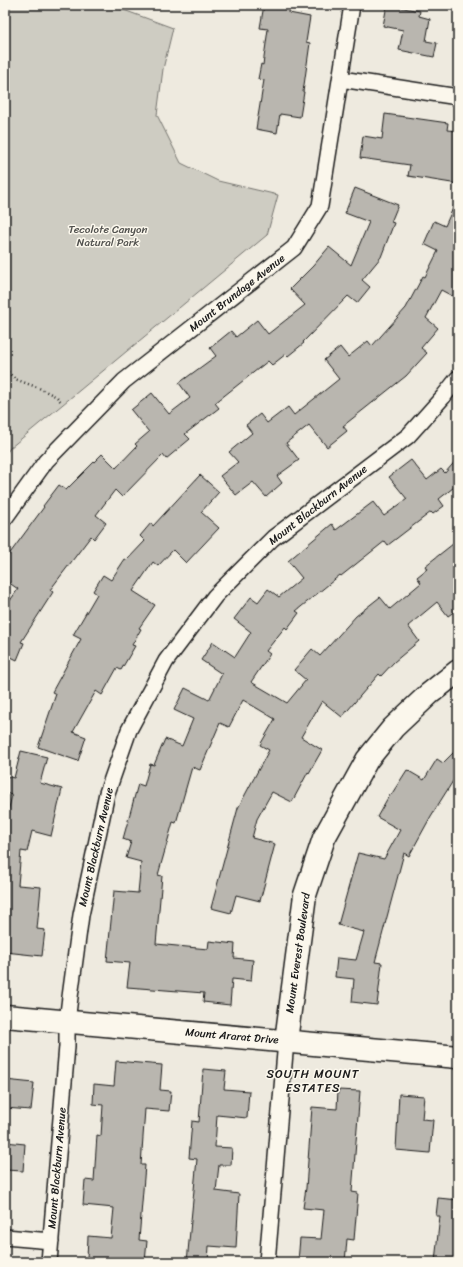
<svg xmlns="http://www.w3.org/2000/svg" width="463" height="1267" viewBox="0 0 463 1267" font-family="Sriracha,sans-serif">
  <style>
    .green { fill: #ceccc2; stroke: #75746f }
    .building { fill: #b9b6af; stroke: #1c1c1c }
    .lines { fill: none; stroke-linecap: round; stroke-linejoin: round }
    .street-casing { stroke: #1c1c1c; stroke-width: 18 }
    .secondary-casing { stroke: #1c1c1c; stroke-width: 25 }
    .path { stroke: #1c1c1c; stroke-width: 2.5; stroke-dasharray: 1 3; stroke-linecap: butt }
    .street { stroke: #fbf7ec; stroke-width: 15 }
    .secondary { stroke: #fbf7ec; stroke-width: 22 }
    .labels { text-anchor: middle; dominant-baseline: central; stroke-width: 3; stroke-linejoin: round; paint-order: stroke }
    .park-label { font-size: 11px; fill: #51514e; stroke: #fbf7ec }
    .street-label { font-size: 11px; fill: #1c1c1c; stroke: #fbf7ec }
    .neighbourhood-label { font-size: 12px; letter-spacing: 1px; fill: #1c1c1c; stroke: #fbf7ec }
  </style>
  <rect width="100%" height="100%" fill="#eeeadf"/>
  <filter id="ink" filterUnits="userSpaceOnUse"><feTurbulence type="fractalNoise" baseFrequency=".025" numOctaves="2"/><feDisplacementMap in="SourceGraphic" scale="8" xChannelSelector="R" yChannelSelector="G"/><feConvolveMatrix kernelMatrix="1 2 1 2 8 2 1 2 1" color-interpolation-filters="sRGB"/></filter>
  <g filter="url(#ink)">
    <!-- green -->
    <path class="green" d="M 5,5 L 110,5 L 173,28 L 163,69 L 157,115 L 181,163 L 218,181 L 278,195 L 267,235 L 10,448 L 5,455 Z"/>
    <!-- building -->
    <path class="building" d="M 264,5 L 290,5 L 289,13 L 310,17 L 306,42 L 310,43 L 303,92 L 304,92 L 300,117 L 280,114 L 277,133 L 256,129 L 264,80 L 258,79 L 261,64 L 263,65 L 268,29 L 260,28 Z
      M 387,5 L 420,11 L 419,16 L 430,19 L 426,41 L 437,43 L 434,57 L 399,50 L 403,30 L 383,26 Z
      M 385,114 L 448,123 L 447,130 L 458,131 L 458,184 L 408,176 L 410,165 L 360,158 L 363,136 L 382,139 Z
      M 355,188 L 398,205 L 391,222 L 394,223 L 381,257 L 362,280 L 370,287 L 357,303 L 348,296 L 303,342 L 304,343 L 288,356 L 286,354 L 272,365 L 268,361 L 215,403 L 219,408 L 185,434 L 190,439 L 166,459 L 163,455 L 122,497 L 115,490 L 96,515 L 106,523 L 94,539 L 91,536 L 50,590 L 53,592 L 21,642 L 24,643 L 17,660 L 11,657 L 5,666 L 5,608 L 18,589 L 5,580 L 5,560 L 44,507 L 43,506 L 59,485 L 66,490 L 102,454 L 116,468 L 137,446 L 135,444 L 149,432 L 131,410 L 152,393 L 169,414 L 190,398 L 179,383 L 216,356 L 210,348 L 231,331 L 236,337 L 257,320 L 268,334 L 305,305 L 290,289 L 313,266 L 329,247 L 351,265 L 369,222 L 345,213 Z
      M 458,197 L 458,299 L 441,290 L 426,318 L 438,328 L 421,348 L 427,353 L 406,376 L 343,426 L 347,431 L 327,447 L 309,425 L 286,443 L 299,460 L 277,476 L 282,483 L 266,497 L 253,482 L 236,495 L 220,476 L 238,462 L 229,452 L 252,433 L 246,425 L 260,414 L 267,423 L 288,407 L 294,415 L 339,379 L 324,360 L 340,347 L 348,357 L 368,341 L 372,346 L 406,308 L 423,276 L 425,277 L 438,251 L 424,244 L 434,221 L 445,226 Z
      M 458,458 L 458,484 L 439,499 L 444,506 L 433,514 L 431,512 L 388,545 L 385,541 L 341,576 L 340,575 L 296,611 L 299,613 L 287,629 L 285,627 L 266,651 L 270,654 L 251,682 L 287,703 L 306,680 L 294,670 L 312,649 L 320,656 L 356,616 L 380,597 L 390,609 L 421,583 L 417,577 L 427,569 L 425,566 L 458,540 L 458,609 L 448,616 L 437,602 L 408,626 L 419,641 L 394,662 L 381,676 L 379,674 L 342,717 L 322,701 L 301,737 L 322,750 L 309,773 L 308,772 L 292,802 L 272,792 L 257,819 L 252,838 L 275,844 L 260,901 L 236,895 L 231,913 L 211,908 L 238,808 L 269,750 L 260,745 L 275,719 L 243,700 L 229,727 L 220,723 L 200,770 L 192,767 L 176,823 L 173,822 L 158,875 L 162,876 L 156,944 L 208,949 L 209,941 L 235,944 L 234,958 L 253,960 L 251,981 L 232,979 L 230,1005 L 203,1002 L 204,993 L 127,987 L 130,963 L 107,961 L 114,891 L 138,893 L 141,862 L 126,858 L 131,842 L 123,839 L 138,784 L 144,786 L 150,764 L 154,765 L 165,739 L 182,746 L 193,719 L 174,710 L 185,688 L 209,700 L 222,674 L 201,660 L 213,642 L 235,657 L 251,632 L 234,619 L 251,597 L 258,602 L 268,589 L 279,597 L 302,578 L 288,561 L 332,524 L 336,530 L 373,502 L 384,516 L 407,499 L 389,477 L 411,460 L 427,480 L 441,469 L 445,473 Z
      M 200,475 L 219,492 L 201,512 L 219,528 L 186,563 L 173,550 L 158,566 L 153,562 L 133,591 L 155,605 L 139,628 L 141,629 L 132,645 L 135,646 L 121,670 L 117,668 L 102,695 L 96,691 L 73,732 L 86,737 L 78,761 L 38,747 L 56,694 L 52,692 L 81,639 L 73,635 L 97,594 L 93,591 L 103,575 L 111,580 L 125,559 L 127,560 L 145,541 L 140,536 L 151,523 L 153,526 Z
      M 458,748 L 458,773 L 431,816 L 409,856 L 404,853 L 375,962 L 382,963 L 377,1005 L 352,1002 L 354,979 L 335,977 L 337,958 L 356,960 L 364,932 L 338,925 L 358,853 L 384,859 L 400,830 L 377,817 L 390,794 L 391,795 L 407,770 L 424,780 L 437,759 L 443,763 Z
      M 21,751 L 47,757 L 40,783 L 62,789 L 51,836 L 32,831 L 27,852 L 21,851 L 18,885 L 41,887 L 37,929 L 45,930 L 42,956 L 5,952 L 5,825 L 12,795 L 5,793 L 5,776 L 14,778 Z
      M 116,1061 L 162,1065 L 160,1090 L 171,1091 L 169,1111 L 145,1109 L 141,1165 L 145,1165 L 139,1240 L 147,1241 L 145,1262 L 128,1262 L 87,1259 L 88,1236 L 111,1238 L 114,1208 L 83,1205 L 85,1180 L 94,1181 L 97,1135 L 101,1136 L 103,1105 L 93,1104 L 94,1084 L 114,1086 Z
      M 203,1069 L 226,1071 L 224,1089 L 249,1091 L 247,1118 L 217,1115 L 215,1147 L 232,1148 L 231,1165 L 219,1165 L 216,1191 L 239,1194 L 236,1248 L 209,1246 L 208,1262 L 187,1262 L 197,1159 L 189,1158 L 192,1121 L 199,1122 Z
      M 5,1080 L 34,1083 L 31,1110 L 5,1108 Z
      M 338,1090 L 360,1091 L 352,1192 L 358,1193 L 354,1240 L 347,1239 L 345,1262 L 298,1262 L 300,1238 L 321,1239 L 324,1210 L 303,1208 L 306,1188 L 312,1107 L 337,1109 Z
      M 399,1094 L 424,1096 L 422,1119 L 433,1120 L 430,1153 L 396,1150 Z
      M 5,1142 L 25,1144 L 23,1171 L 5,1170 Z
      M 438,1198 L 458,1200 L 458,1262 L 435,1261 L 440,1216 L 436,1216 Z"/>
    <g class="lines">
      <defs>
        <path id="street" d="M 341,79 L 458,97
          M 5,518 L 46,461 L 124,381 L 294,248 L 320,206 L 352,5
          M 5,1237 L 51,1241
          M 49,1262 L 67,1046 L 67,1022 L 70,997 L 81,915 L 107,793 L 129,730 L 166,661 L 215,596 L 273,538 L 408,436 L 443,397 L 458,378
          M 267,1262 L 286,1041"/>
        <path id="secondary" d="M 5,1016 L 458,1057
          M 286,1041 L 305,895 L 324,838 L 367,760 L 393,728 L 429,694 L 458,671"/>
      </defs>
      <!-- street casing -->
      <use href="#street" class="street-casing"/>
      <!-- secondary casing -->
      <use href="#secondary" class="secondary-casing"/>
      <!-- path -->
      <path class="path" d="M 5,369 L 15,379 L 39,388 L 57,397 L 62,403"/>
      <!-- street -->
      <use href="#street" class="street"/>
      <!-- secondary -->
      <use href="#secondary" class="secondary"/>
    </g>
  </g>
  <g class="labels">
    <!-- park labels -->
    <g class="park-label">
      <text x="108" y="229">Tecolote Canyon<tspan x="108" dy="13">Natural Park</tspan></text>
    </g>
    <!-- street labels -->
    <g class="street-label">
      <text transform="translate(237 293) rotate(-38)">Mount Brundage Avenue</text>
      <text transform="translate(318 505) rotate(-38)">Mount Blackburn Avenue</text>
      <text transform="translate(96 847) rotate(-77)">Mount Blackburn Avenue</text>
      <text transform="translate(298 953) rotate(-82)">Mount Everest Boulevard</text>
      <text transform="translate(232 1036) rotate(5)">Mount Ararat Drive</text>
      <text transform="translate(57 1168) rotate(-85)">Mount Blackburn Avenue</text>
    </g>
    <!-- neighbourhood labels -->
    <g class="neighbourhood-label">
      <text x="313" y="1074">SOUTH MOUNT<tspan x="313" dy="14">ESTATES</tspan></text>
    </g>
  </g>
  <!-- margin -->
  <rect width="463" height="1267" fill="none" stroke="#fbf7ec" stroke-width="20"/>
  <rect x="10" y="10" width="443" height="1247" fill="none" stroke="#1c1c1c" stroke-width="1.5" filter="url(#ink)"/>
</svg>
